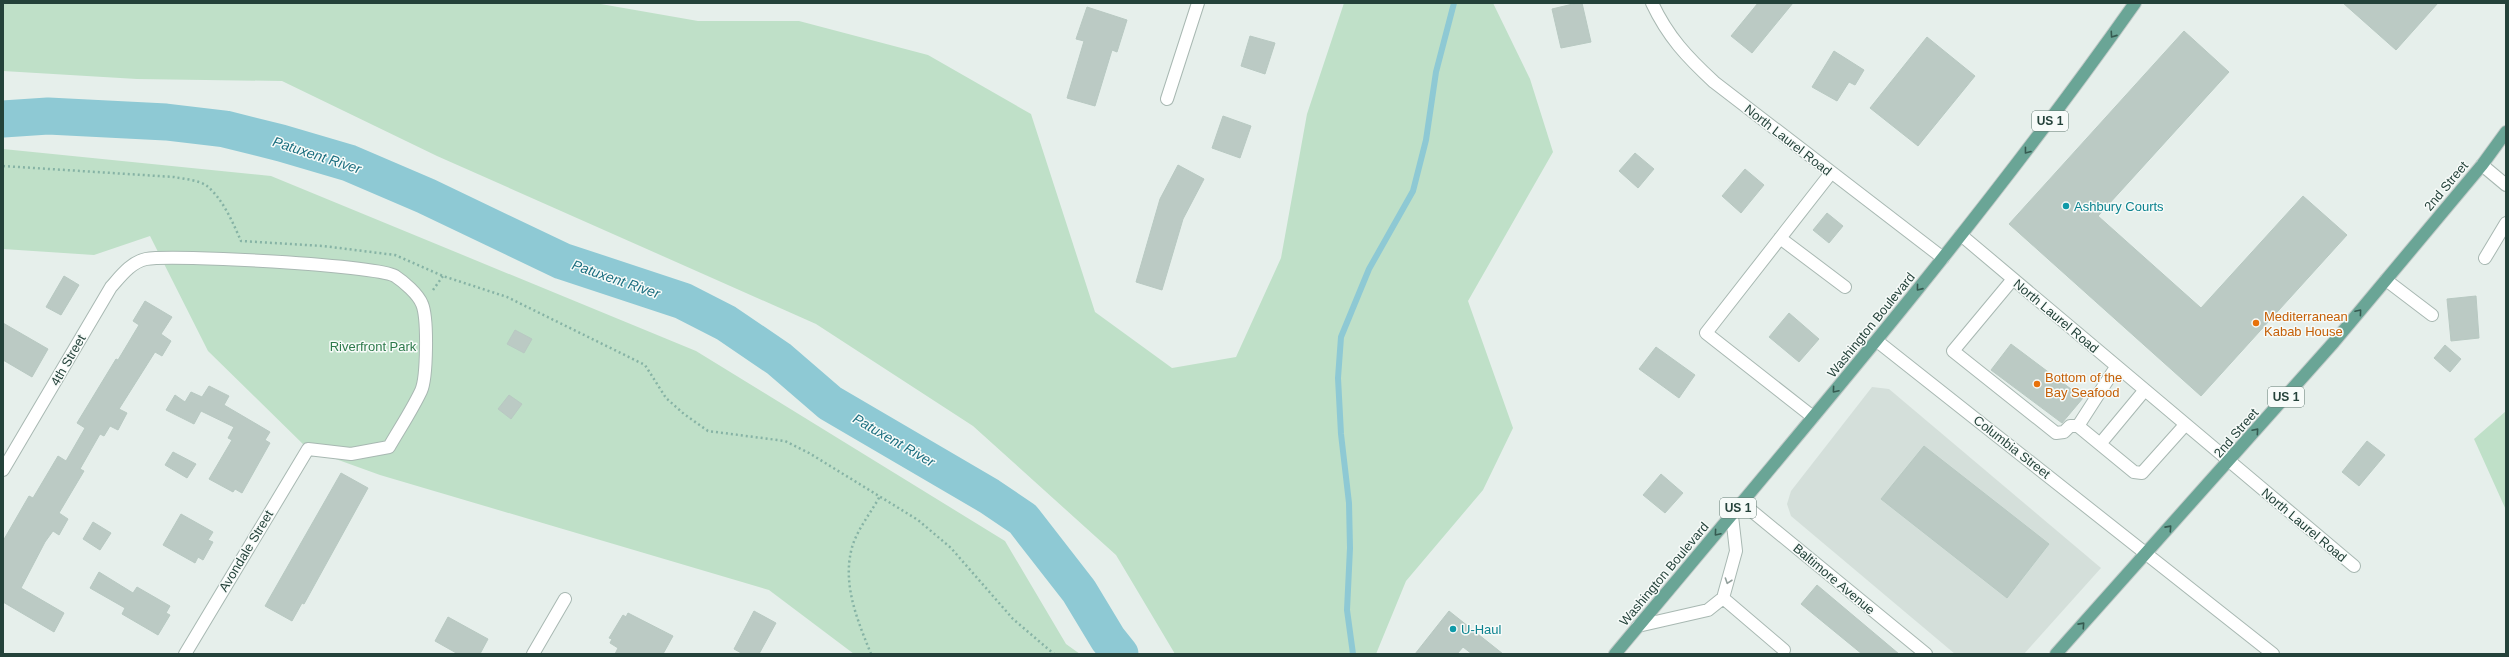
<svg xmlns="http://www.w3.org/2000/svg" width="2509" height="657" viewBox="0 0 2509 657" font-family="Arial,sans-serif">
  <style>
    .built { fill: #d4dfda }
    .green { fill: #bfe0c8 }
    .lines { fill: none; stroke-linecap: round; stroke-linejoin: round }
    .stream { stroke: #8ec9d4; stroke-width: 6 }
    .river { stroke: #8ec9d4; stroke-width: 37 }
    .building { fill: #bbcac4; stroke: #b8c9c2 }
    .minor-casing { stroke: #a8b8b2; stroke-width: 14 }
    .major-casing { stroke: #c2cac8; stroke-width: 14 }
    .path { stroke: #86b3a5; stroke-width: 2.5; stroke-dasharray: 2 3; stroke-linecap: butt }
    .minor { stroke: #fff; stroke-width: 12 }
    .major { stroke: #6aa596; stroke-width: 12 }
    .oneway { stroke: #365b51 }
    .oneway2 { stroke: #92a09c }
    .culture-dot { fill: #0f9aa8; stroke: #f7fbf9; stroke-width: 1.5 }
    .food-dot { fill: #e8710a; stroke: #f7fbf9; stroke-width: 1.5 }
    .labels { text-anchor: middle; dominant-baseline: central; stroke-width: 3; stroke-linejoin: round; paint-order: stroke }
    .shield { fill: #f7fbf9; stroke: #637a73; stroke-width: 1 }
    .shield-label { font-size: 12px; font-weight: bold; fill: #24423a }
    .street-label { font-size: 13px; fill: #24423a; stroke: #f7fbf9 }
    .culture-label { font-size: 13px; fill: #0d838f; stroke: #f7fbf9; text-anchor: start }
    .food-label { font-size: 13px; fill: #c56008; stroke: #f7fbf9; text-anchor: start }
    .park-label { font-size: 13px; fill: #2d7a4b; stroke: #f7fbf9 }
    .water-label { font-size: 14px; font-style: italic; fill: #1c6f80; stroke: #f7fbf9 }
  </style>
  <rect width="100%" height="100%" fill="#e6efeb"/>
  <!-- built -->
  <path class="built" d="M 1872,387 L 1889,389 L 2101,568 L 2024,654 L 1955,654 L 1791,516 L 1787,504 L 1791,491 Z"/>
  <!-- green -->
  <path class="green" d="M 3,3 L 595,3 L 698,21 L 799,21 L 928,55 L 1031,114 L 1095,312 L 1172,368 L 1236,357 L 1281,258 L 1307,114 L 1344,3 L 1493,3 L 1530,79 L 1553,152 L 1468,301 L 1513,428 L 1483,490 L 1406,581 L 1376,654 L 1175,654 L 1116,555 L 973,426 L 816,324 L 437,156 L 282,81 L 137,79 L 3,71 Z
    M 3,149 L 271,176 L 696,351 L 1005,541 L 1066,644 L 1080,654 L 854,654 L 769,590 L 380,475 L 308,449 L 208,351 L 150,236 L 94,255 L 3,249 Z
    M 2506,411 L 2506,510 L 2474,439 Z"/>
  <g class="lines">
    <!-- stream -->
    <path class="stream" d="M 1353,654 L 1347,610 L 1350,548 L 1349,503 L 1341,434 L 1338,378 L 1341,337 L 1369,269 L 1413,191 L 1426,140 L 1436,72 L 1454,3"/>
    <!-- river -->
    <path class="river" d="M 3,119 L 48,116 L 166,122 L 225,129 L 281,143 L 349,163 L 426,196 L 562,261 L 683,301 L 726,323 L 779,359 L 830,403 L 989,496 L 1023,519 L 1079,591 L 1108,639 L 1120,654"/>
  </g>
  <!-- building -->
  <path class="building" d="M 1577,3 L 1582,3 L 1591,42 L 1561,48 L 1552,9 Z
    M 1758,3 L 1793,3 L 1752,53 L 1731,36 Z
    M 2343,3 L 2438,3 L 2396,50 Z
    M 1087,7 L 1127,20 L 1117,52 L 1112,50 L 1095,106 L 1067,98 L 1084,41 L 1076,39 Z
    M 2184,31 L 2229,72 L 2098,216 L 2201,308 L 2303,196 L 2347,235 L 2201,396 L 2009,224 Z
    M 1250,36 L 1275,43 L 1265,74 L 1241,66 Z
    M 1927,37 L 1975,76 L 1918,146 L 1870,108 Z
    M 1834,51 L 1864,70 L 1855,85 L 1849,82 L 1837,101 L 1812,87 Z
    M 1223,116 L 1251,126 L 1240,158 L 1212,148 Z
    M 1635,153 L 1654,169 L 1638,188 L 1619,171 Z
    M 1178,165 L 1204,179 L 1183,219 L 1162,290 L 1136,282 L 1160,199 Z
    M 1745,169 L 1764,185 L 1741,213 L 1722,196 Z
    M 1827,213 L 1843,226 L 1829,243 L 1813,230 Z
    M 64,276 L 79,285 L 61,315 L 46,307 Z
    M 2476,296 L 2479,338 L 2451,341 L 2447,299 Z
    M 145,301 L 172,317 L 161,334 L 171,341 L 162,356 L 155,352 L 119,409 L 127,413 L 118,430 L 110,426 L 104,436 L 100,434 L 80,469 L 84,471 L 59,513 L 68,519 L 59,535 L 53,531 L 45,542 L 21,588 L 64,613 L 54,632 L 3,602 L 3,541 L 29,496 L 33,498 L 58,456 L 66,461 L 85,428 L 77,423 L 116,359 L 118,360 L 139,325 L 133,321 Z
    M 1789,313 L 1819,339 L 1799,362 L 1769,337 Z
    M 3,323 L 48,349 L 32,377 L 3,360 Z
    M 515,330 L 532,339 L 524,353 L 507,344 Z
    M 2011,344 L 2083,398 L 2062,423 L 1991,370 Z
    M 2445,345 L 2461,359 L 2450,372 L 2434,358 Z
    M 1656,347 L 1695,375 L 1679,398 L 1639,369 Z
    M 209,386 L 229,396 L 224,405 L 270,432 L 265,440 L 270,443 L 242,493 L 235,489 L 233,492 L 209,479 L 232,440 L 228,438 L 234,427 L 201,411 L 194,424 L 166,410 L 175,395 L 185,402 L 191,392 L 202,397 Z
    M 509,395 L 522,404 L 511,419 L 498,409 Z
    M 2367,441 L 2385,455 L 2359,486 L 2342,472 Z
    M 1924,446 L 2049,544 L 2007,598 L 1881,499 Z
    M 173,452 L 196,464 L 187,478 L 165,465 Z
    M 341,473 L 368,488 L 304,604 L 302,603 L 292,621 L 265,606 Z
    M 1661,474 L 1683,493 L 1665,513 L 1643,495 Z
    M 181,514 L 213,532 L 208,540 L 213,542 L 203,560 L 198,557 L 195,563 L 163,545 Z
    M 93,522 L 111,533 L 100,550 L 83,539 Z
    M 99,572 L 133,593 L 137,587 L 170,606 L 166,613 L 170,615 L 158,635 L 122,614 L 125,608 L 90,588 Z
    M 1817,585 L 1899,654 L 1862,654 L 1801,604 Z
    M 754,611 L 776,623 L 759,654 L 743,654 L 734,649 Z
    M 1449,611 L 1503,654 L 1472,654 L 1463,647 L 1457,654 L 1415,654 Z
    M 628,613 L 673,636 L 663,654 L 615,654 L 618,648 L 610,643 L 612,639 L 609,638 L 623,615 L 626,617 Z
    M 448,617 L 488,639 L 480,654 L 458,654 L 435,641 Z"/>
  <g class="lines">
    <defs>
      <path id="minor" d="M 1652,3 C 1668,37 1687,57 1714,82 L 1943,258
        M 1167,99 L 1198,3
        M 2482,165 L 2506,185
        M 1961,235 L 2354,566
        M 1780,238 L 1845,287
        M 2485,258 L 2506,223
        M 2013,279 L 1953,351 L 2056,433 L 2064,432 L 2070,426 L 2078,426 L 2134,472 L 2142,473 L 2185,425
        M 2386,280 L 2432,315
        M 1877,341 L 2273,654
        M 1813,417 L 1706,333 L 1831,173
        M 2078,426 L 2116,367
        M 2100,444 L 2144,391
        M 3,470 L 111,287 C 120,277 131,262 146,259 C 172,254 375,265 395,276 C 404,282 418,294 422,304 C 428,318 427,378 421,391 C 412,410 400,428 389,447 L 351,454 L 308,449 L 185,654
        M 1742,503 L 1926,654
        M 1723,598 L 1784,650
        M 1638,626 L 1708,610 L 1723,598 L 1736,551 L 1732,516
        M 533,654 L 565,599"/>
      <path id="major" d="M 1615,654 C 1793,441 1975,230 2135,3
        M 2056,654 L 2334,342 L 2482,165 L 2506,132"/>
    </defs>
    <!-- minor casing -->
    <use href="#minor" class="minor-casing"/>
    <!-- major casing -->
    <use href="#major" class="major-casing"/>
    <!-- path -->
    <path class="path" d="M 3,166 L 174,177 C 184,179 199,180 207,186 C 223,199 233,223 241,241 L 323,246 L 395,255 L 443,276 L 507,297 L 645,365 L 666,398 L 684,414 L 708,431 L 785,441 L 809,453 L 918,520 L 951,548 L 1013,619 L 1054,654
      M 433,290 L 443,276
      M 871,654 C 857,619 841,582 853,544 C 859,527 872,511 880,496"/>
    <!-- minor -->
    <use href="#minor" class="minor"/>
    <!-- major -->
    <use href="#major" class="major"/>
  </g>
  <!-- one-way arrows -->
  <defs><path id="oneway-chevron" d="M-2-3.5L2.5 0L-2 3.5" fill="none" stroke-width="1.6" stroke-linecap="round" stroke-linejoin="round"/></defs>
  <g class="oneway">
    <use href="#oneway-chevron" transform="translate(2113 35) rotate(125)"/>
    <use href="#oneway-chevron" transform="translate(2027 151) rotate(128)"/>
    <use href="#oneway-chevron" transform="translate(1919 288) rotate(129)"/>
    <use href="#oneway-chevron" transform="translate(2359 312) rotate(-50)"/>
    <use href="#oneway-chevron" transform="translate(1835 390) rotate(130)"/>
    <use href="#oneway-chevron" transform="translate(2256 431) rotate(-49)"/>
    <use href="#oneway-chevron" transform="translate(2169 528) rotate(-48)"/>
    <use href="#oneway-chevron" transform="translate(1717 533) rotate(130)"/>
    <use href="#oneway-chevron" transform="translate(2082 625) rotate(-48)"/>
  </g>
  <use class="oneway2" href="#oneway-chevron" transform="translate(1728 581) rotate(109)"/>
  <!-- markers -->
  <g class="culture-dot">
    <circle cx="2066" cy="206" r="4"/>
    <circle cx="1453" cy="629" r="4"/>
  </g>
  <g class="food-dot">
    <circle cx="2256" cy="323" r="4"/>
    <circle cx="2037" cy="384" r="4"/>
  </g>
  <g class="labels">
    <!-- shield labels -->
    <g class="shield">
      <rect x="2032" y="111" width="36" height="20" rx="3"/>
      <rect x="2268" y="387" width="36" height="20" rx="3"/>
      <rect x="1720" y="498" width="36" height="20" rx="3"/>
    </g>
    <g class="shield-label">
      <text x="2050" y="121">US 1</text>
      <text x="2286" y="397">US 1</text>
      <text x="1738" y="508">US 1</text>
    </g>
    <!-- street labels -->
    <g class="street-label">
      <text transform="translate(1788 140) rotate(38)">North Laurel Road</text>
      <text transform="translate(2446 186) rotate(-50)">2nd Street</text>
      <text transform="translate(2056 316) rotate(40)">North Laurel Road</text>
      <text transform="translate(1871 325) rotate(-51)">Washington Boulevard</text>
      <text transform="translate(68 360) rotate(-60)">4th Street</text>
      <text transform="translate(2236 433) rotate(-49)">2nd Street</text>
      <text transform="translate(2012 447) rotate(38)">Columbia Street</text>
      <text transform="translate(2304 525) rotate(40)">North Laurel Road</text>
      <text transform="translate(246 551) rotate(-59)">Avondale Street</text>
      <text transform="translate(1664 574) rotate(-50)">Washington Boulevard</text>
      <text transform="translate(1834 579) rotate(40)">Baltimore Avenue</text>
    </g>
    <!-- culture labels -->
    <g class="culture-label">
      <text x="2074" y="206">Ashbury Courts</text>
      <text x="1461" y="629">U-Haul</text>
    </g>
    <!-- food labels -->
    <g class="food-label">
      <text x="2264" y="316">Mediterranean<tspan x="2264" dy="15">Kabab House</tspan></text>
      <text x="2045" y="377">Bottom of the<tspan x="2045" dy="15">Bay Seafood</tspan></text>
    </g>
    <!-- park labels -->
    <g class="park-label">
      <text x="373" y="346">Riverfront Park</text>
    </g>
    <!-- water labels -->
    <g class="water-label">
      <text transform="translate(317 155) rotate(18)">Patuxent River</text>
      <text transform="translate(616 279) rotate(19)">Patuxent River</text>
      <text transform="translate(894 440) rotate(30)">Patuxent River</text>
    </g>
  </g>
  <!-- border -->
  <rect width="2509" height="657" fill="none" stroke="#24423a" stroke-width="8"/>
</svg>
